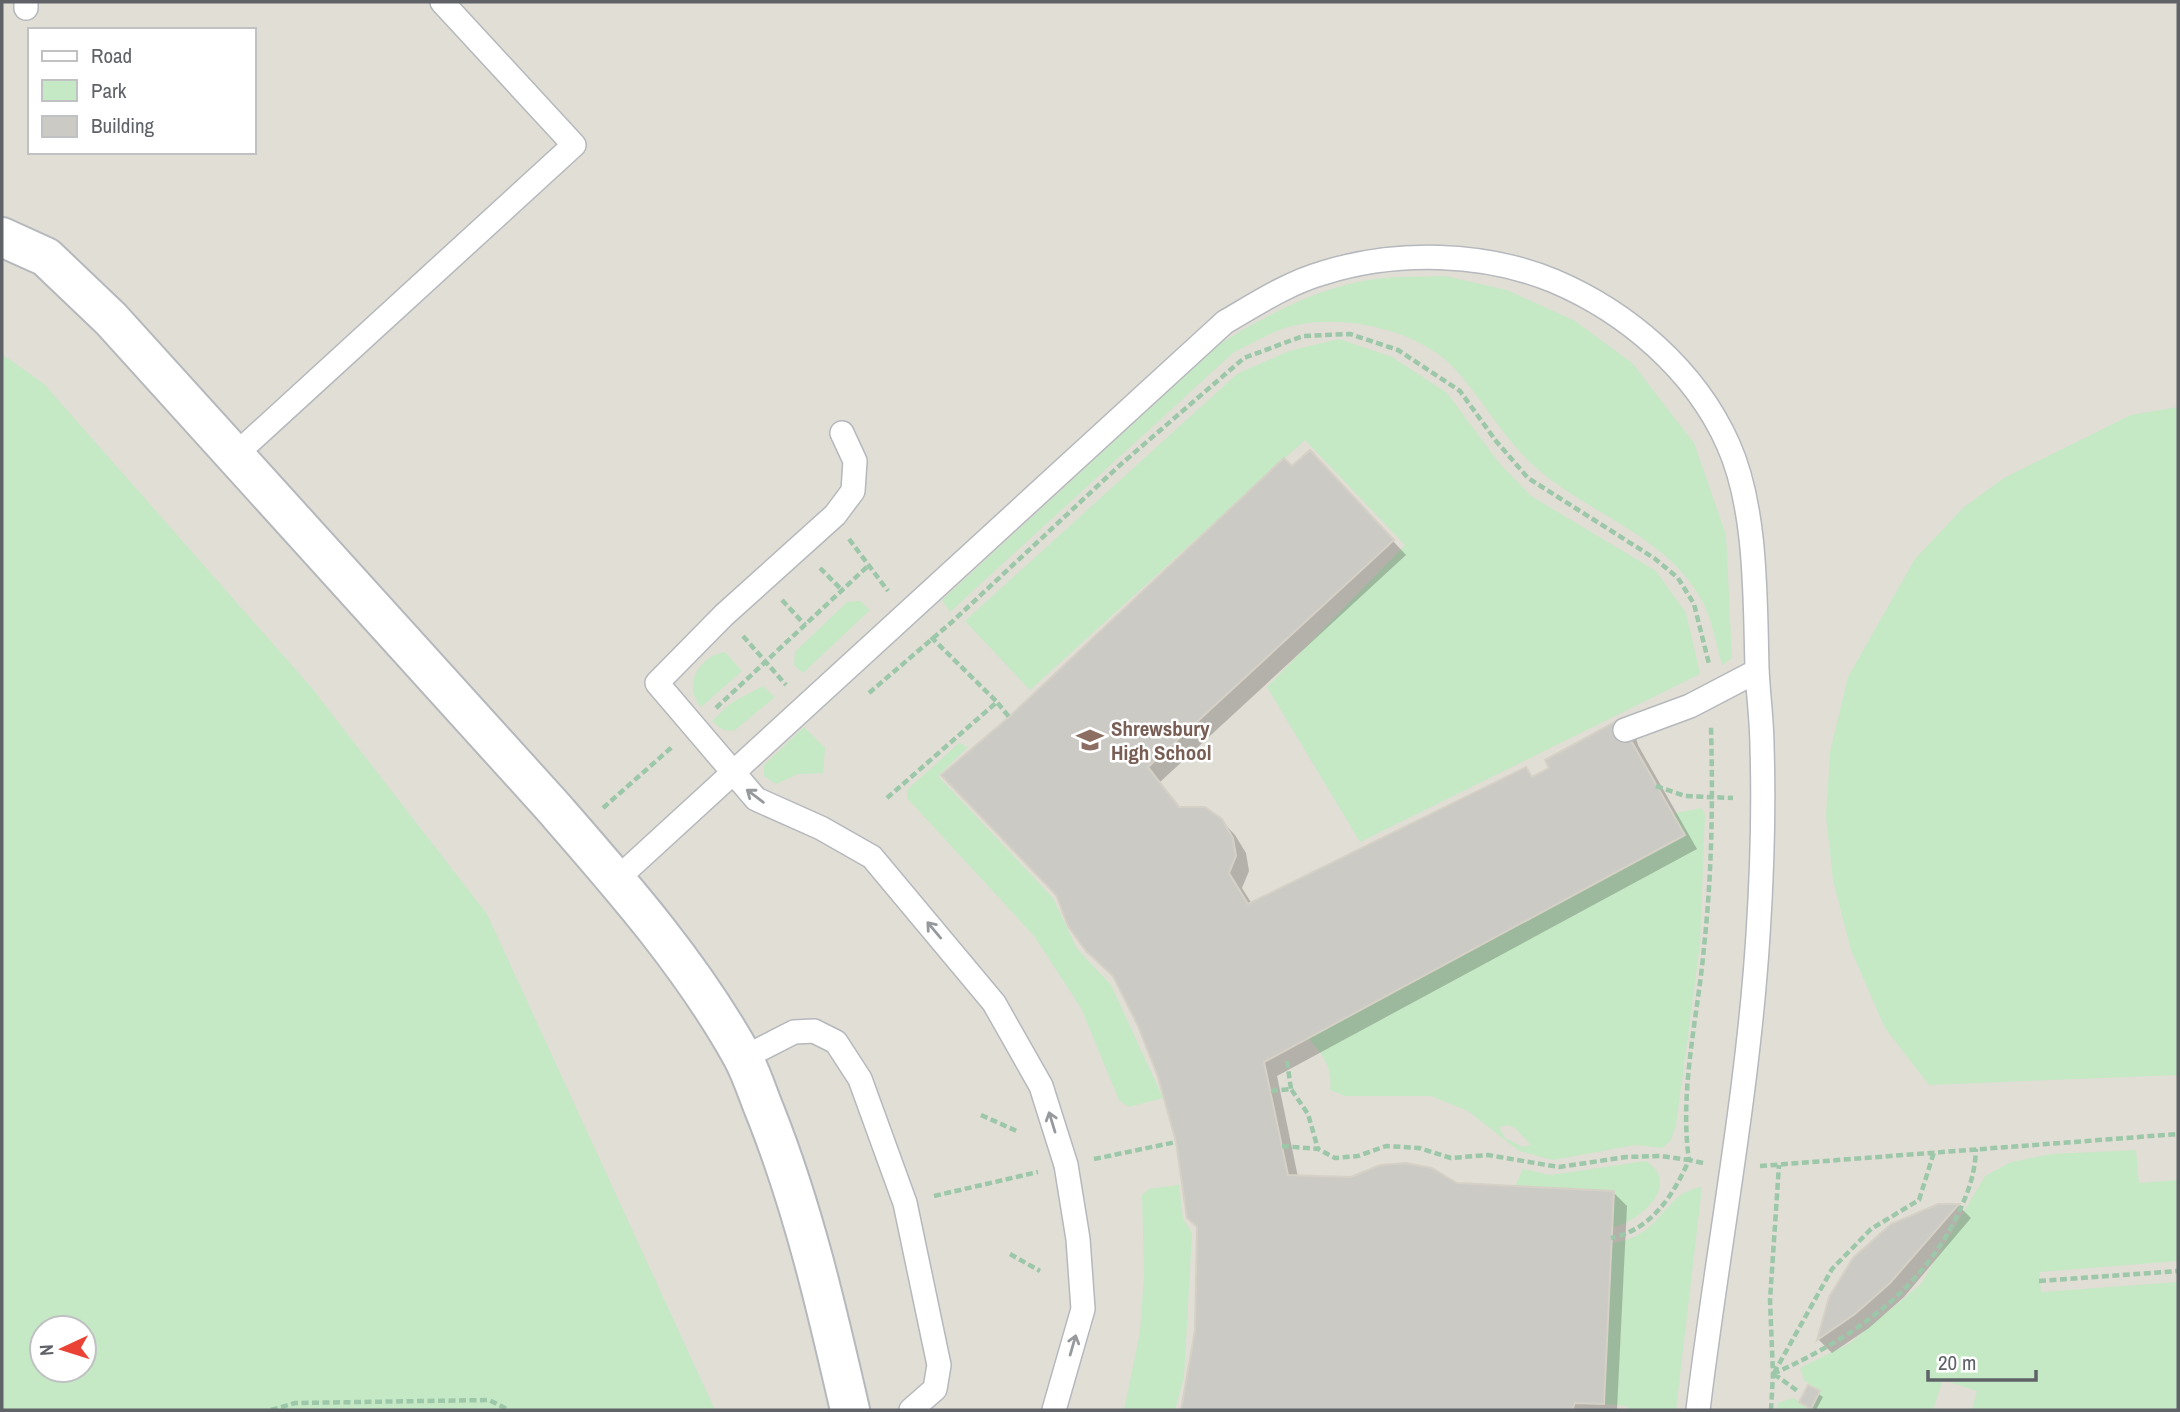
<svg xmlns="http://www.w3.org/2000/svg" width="2180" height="1412" viewBox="0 0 2180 1412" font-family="'Archivo Narrow',sans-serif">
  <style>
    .education { fill: #e1ded6; fill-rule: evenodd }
    .green { fill: #c5e8c5; fill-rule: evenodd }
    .shadow { fill: #0003 }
    .building { fill: #cccac5; stroke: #d6d1c6; stroke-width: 2 }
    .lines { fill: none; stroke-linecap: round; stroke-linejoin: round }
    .service-casing { stroke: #b5b8bc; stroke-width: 26 }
    .minor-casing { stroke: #b5b8bc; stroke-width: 42 }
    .path { stroke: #9cc7a9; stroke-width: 4.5; stroke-dasharray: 7 3.5; stroke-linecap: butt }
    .service { stroke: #fff; stroke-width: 23 }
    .minor { stroke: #fff; stroke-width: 38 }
    .oneway { stroke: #979a9d }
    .labels { text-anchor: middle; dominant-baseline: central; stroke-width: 5; stroke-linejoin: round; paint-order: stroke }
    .education-label { font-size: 21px; font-weight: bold; fill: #785e54; stroke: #fff; text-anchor: start }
  </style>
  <rect width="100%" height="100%" fill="#f1efe8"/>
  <!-- education -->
  <path class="education" d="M 2,2 L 2178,2 L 2178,1410 L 2,1410 ZM 30,30 L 254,30 L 254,152 L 30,152 ZM 42,1328 L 84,1328 L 84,1370 L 42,1370 Z"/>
  <!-- green -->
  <path class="green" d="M 1445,276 L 1507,290 L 1575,321 L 1632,363 L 1694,443 L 1726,535 L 1732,658 L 1722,665 C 1716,645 1712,618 1701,599 C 1667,537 1592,515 1540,471 C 1505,442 1485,402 1455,369 C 1420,330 1343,313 1292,326 C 1273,330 1252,344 1234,352 L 950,612 L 942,600 L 1220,344 C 1269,313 1327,283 1385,278 C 1405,276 1425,277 1445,276 Z
    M 1339,339 L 1392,357 L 1447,393 L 1499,463 L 1531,496 L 1656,571 L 1686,613 L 1700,674 L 1360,842 L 1267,687 L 1405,545 L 1305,440 L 1030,690 L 965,621 L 1237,374 L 1289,351 Z
    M 2,354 L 44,384 L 311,687 L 487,914 L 715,1410 L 2,1410 ZM 42,1328 L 84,1328 L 84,1370 L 42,1370 Z
    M 2178,407 L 2178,1075 L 1929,1085 L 1885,1028 L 1851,950 L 1833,880 L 1826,816 L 1830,752 L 1848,677 L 1915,559 L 1964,507 L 2004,478 L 2131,415 Z
    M 860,601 L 870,610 L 803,673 L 794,665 L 795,652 L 847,602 Z
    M 725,652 L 742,671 L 701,707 C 682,686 699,656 725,652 Z
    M 763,686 L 775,697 L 734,731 L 723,730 L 712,721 L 731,703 Z
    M 804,727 L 825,748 L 823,773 L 798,774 L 776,784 L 764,776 L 764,765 Z
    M 959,743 L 968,747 L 938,776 L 1053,898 L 1077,949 L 1111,985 L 1163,1098 L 1129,1107 L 1119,1100 L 1081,1008 L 1034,936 L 907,798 L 907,790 Z
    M 1701,808 L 1705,814 L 1700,944 L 1676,1125 L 1671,1140 L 1662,1148 L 1635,1145 L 1553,1160 L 1519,1151 L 1468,1111 L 1431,1096 L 1345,1096 L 1330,1090 C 1333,1067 1323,1055 1308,1038 L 1672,814 ZM 1508,1125 L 1515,1128 L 1531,1145 L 1523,1147 L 1505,1138 L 1499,1127 Z
    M 2136,1150 L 2139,1183 L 2178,1180 L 2178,1261 L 2039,1272 L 2041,1292 L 2178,1282 L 2178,1410 L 1972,1410 L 1977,1391 L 1943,1380 L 1933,1410 L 1778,1410 L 1778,1403 L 1793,1398 L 1811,1408 L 1820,1392 L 1804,1380 L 1800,1368 L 1850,1343 L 1921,1284 L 1985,1176 L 2011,1162 L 2052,1154 Z
    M 1646,1161 C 1682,1185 1640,1222 1611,1228 L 1614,1191 L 1515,1186 L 1523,1169 L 1551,1175 Z
    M 1179,1185 L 1183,1219 L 1192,1233 L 1184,1377 L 1175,1410 L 1124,1410 L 1140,1332 L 1144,1275 L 1142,1195 L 1149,1189 Z
    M 1702,1187 L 1676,1410 L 1628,1410 L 1628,1406 L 1604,1404 L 1611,1243 C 1663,1238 1662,1192 1702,1187 Z"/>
  <!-- shadow -->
  <path class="shadow" d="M 1323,466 L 1406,555 L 1160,782 L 1181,808 L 1221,820 L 1235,835 L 1246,853 L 1249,871 L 1242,888 L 1252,904 L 1526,770 L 1534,778 L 1635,734 L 1638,745 L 1697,849 L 1277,1076 L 1298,1177 L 1613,1192 L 1627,1206 L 1617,1410 L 1182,1410 L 1197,1330 L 1199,1228 L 1170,1109 L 1140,1025 L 1115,976 L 1069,925 L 1292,468 Z
    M 1939,1205 L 1958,1205 L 1971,1218 L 1904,1297 L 1869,1328 L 1832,1353 L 1819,1340 L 1830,1297 Z
    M 1808,1387 L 1823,1397 L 1816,1410 L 1801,1402 Z"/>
  <!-- building -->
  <path class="building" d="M 1310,450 L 1394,540 L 1148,767 L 1179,807 L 1205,807 L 1222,819 L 1233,838 L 1236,856 L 1229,873 L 1248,904 L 1526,767 L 1532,777 L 1549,768 L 1545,760 L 1622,718 L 1625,730 L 1685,835 L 1264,1062 L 1288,1175 L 1351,1177 L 1380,1165 L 1406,1163 L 1432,1168 L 1457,1183 L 1614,1191 L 1604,1404 L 1575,1403 L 1572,1410 L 1181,1410 L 1195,1330 L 1197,1227 L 1187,1218 L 1176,1142 L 1158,1077 L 1138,1026 L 1113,976 L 1086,951 L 1068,926 L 1056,895 L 941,775 L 1009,717 L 1284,458 L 1292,466 Z
    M 1938,1204 L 1959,1204 L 1890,1283 L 1855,1314 L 1817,1340 L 1829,1297 L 1853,1258 L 1891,1224 Z
    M 1808,1385 L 1820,1391 L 1811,1409 L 1799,1402 Z"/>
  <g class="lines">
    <defs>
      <path id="service" d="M 26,2 L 26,8
        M 842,433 L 855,461 L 853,491 L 835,515 L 724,615 L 657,683 L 756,799 L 821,828 L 872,857 L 994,1003 L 1041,1086 L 1066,1165 L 1078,1239 L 1083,1309 L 1054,1410
        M 233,457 L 574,145 L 442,2
        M 1625,730 L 1690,706 L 1757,671
        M 617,879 L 1225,322 C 1256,304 1288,283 1323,273 C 1396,250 1484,252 1554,281 C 1627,312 1695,370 1728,444 C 1757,508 1755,599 1757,668 C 1758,694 1762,721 1762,747 C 1764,809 1762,873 1758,935 C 1748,1094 1717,1252 1698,1410
        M 743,1058 L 794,1032 L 814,1031 L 836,1042 L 860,1079 L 905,1203 L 939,1365 L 935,1389 L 911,1410"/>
      <path id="minor" d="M 2,237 L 46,257 L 111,319 L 553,807 C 621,885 691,964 742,1056 C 752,1074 758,1095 766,1114 C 804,1210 827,1310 850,1410"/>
    </defs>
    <!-- service casing -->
    <use href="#service" class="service-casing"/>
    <!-- minor casing -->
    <use href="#minor" class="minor-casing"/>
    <!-- path -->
    <path class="path" d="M 849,539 L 888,591
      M 820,568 L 842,590
      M 782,600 L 805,625
      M 743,636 L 786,685
      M 931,637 L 997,702
      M 869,693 L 953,621 L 1120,465 L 1244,358 L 1303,336 L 1350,334 L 1398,350 L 1460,391 L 1496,441 L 1528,478 L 1654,558 L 1678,578 L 1694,604 L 1709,664
      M 716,708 L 869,565
      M 1656,786 L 1685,796 L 1733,798
      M 887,798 L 997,702 L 1009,717
      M 603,808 L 672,747
      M 1287,1061 L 1291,1089
      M 1271,1091 L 1291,1089 L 1308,1114 L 1318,1149
      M 981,1115 L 1019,1132
      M 1282,1146 L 1318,1149 L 1335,1158 L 1358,1156 L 1386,1146 L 1419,1148 L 1451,1158 L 1488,1155 L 1559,1167 L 1626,1157 L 1661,1156 L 1689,1160 C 1673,1196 1651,1230 1611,1238
      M 1094,1159 L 1176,1142
      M 1703,1163 L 1689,1160 C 1679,1090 1698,1016 1704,947 C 1712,873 1713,801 1711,727
      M 1760,1166 L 2178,1134
      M 934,1196 L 1038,1172
      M 1010,1254 L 1040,1271
      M 2039,1281 L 2178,1271
      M 1774,1373 L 1832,1269 L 1871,1229 L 1919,1200 L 1934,1152
      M 1773,1374 C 1848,1340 1916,1296 1955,1220 C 1967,1196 1975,1176 1976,1149
      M 1774,1374 L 1799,1392
      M 271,1410 L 295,1403 L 489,1400 L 509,1410
      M 1771,1410 L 1773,1374 L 1770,1300 L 1779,1165"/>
    <!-- service -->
    <use href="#service" class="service"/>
    <!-- minor -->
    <use href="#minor" class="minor"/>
  </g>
  <!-- one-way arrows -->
  <defs><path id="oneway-shaft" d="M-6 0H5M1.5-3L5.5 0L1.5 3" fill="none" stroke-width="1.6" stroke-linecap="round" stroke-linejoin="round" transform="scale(1.75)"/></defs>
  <g class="oneway">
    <use href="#oneway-shaft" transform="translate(755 796) rotate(-143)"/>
    <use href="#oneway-shaft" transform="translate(934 930) rotate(-130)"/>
    <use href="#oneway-shaft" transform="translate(1052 1122) rotate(-107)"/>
    <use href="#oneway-shaft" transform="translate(1073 1345) rotate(-74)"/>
  </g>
  <!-- icons -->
  <defs>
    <symbol id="school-bare" viewBox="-9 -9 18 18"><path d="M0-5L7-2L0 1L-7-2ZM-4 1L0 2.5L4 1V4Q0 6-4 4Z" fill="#8d6e63" stroke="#fff" stroke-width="2.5" paint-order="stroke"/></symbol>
  </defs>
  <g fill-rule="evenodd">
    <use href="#school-bare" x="1071" y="721" width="38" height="38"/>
  </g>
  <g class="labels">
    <!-- education labels -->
    <g class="education-label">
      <text x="1111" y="728">Shrewsbury<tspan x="1111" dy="24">High School</tspan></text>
    </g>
  </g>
  <!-- border -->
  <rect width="2180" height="1412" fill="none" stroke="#5f6368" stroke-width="7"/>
  <!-- legend -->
  <rect x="28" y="28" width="228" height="126" fill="#ffffff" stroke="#bfc1c3" stroke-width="2"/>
  <rect x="42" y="51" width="35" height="10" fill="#ffffff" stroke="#bfc1c3" stroke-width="2"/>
  <text x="91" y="63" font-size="21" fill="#5f6368">Road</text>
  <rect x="42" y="80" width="35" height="21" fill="#c5e8c5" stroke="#bfc1c3" stroke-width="2"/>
  <text x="91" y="98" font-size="21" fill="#5f6368">Park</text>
  <rect x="42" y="116" width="35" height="21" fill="#cccac5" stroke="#bfc1c3" stroke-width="2"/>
  <text x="91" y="133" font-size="21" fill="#5f6368">Building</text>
  <!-- north arrow -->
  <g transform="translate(63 1349) rotate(266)"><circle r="33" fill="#ffffff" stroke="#bfc1c3" stroke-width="2"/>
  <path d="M0-5L12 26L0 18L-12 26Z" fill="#ea4335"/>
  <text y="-10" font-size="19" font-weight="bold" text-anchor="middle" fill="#5f6368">N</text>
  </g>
  <!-- scale -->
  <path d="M1928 1370v10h108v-10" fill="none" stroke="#5f6368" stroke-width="3.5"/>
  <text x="1938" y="1370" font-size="21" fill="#5f6368" stroke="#ffffff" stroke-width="5" paint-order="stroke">20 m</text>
</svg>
